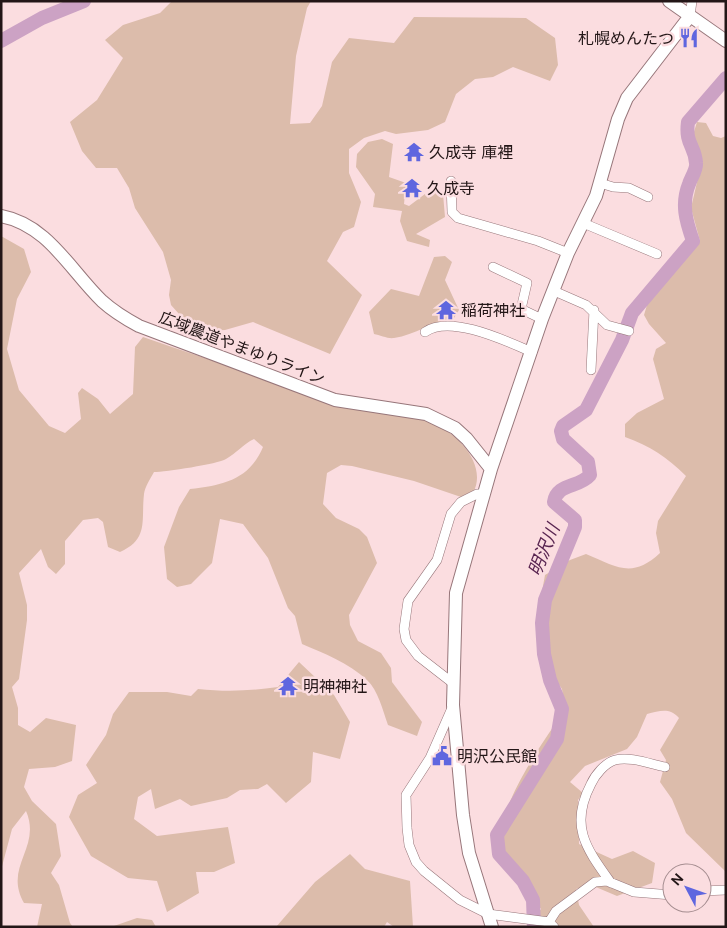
<svg xmlns="http://www.w3.org/2000/svg" width="727" height="928" viewBox="0 0 727 928" font-family="'DM Sans','Noto Sans JP',sans-serif">
  <style>
    .green { fill: #dcbcab }
    .lines { fill: none; stroke-linecap: round; stroke-linejoin: round }
    .river { stroke: #cca2c4; stroke-width: 14 }
    .street-casing { stroke: #97767a; stroke-width: 10 }
    .secondary-casing { stroke: #97767a; stroke-width: 14 }
    .street { stroke: #fff; stroke-width: 9 }
    .secondary { stroke: #fff; stroke-width: 12 }
    .labels { text-anchor: middle; dominant-baseline: central; stroke-width: 5; stroke-linejoin: round; paint-order: stroke }
    .poi-label { font-size: 16px; fill: #231617; stroke: #fbdde0; text-anchor: start }
    .street-label { font-size: 16px; fill: #231617; stroke: #fbdde0 }
    .water-label { font-size: 18px; font-style: italic; fill: #592551; stroke: #fbdde0 }
  </style>
  <rect width="100%" height="100%" fill="#fbdde0"/>
  <!-- green -->
  <path class="green" d="M 172,1 L 311,1 L 307,8 L 296,56 L 290,124 L 310,123 L 322,106 L 332,62 L 349,38 L 394,43 L 414,17 L 526,18 L 555,38 L 558,65 L 550,81 L 513,67 L 493,77 L 475,79 L 456,94 L 445,122 L 428,130 L 396,134 L 385,131 L 364,138 L 349,149 L 349,173 L 361,202 L 354,227 L 343,232 L 327,261 L 362,295 L 330,354 L 253,322 L 225,330 L 211,331 L 191,325 L 179,314 L 171,305 L 169,295 L 171,280 L 163,252 L 135,208 L 129,188 L 117,168 L 96,168 L 82,151 L 70,122 L 97,100 L 123,58 L 105,40 L 123,25 L 160,13 Z
    M 697,122 L 706,123 L 713,136 L 721,138 L 726,136 L 726,872 L 686,833 L 672,799 L 660,782 L 666,760 L 660,750 L 679,718 C 669,707 660,711 647,714 L 637,737 L 627,749 L 585,766 L 570,782 L 583,793 L 578,800 L 579,844 L 612,859 L 633,851 L 655,863 L 652,883 L 617,896 L 591,885 L 576,889 L 579,905 L 594,927 L 528,927 L 541,909 C 529,890 511,869 503,847 C 491,814 546,737 565,710 L 562,689 L 540,657 L 537,619 L 545,575 L 570,560 L 586,554 C 617,567 632,579 660,553 L 656,533 L 658,521 L 686,476 C 667,457 650,446 625,437 L 625,424 L 637,413 L 664,399 L 653,359 L 656,349 L 666,343 L 649,324 L 644,315 L 647,305 L 700,241 L 691,208 L 701,165 L 693,135 Z
    M 382,139 L 393,144 L 389,177 L 406,183 L 404,204 L 409,206 L 429,191 L 443,194 L 445,217 L 416,234 L 430,240 L 429,247 L 407,241 L 400,221 L 402,211 L 373,207 L 375,194 L 356,167 L 357,154 L 368,142 Z
    M 1,236 L 24,249 L 31,272 L 17,299 L 7,349 L 19,390 L 49,426 L 65,433 L 81,419 L 78,393 L 82,388 L 98,399 L 110,414 L 133,394 L 135,347 L 143,337 C 215,362 286,385 359,406 C 376,411 394,415 411,418 C 418,419 427,420 433,423 C 458,434 488,465 473,493 L 461,497 L 414,481 L 352,466 L 341,465 L 327,473 L 323,504 L 336,518 L 359,529 L 367,537 L 377,563 L 349,615 L 350,625 L 358,641 L 381,653 L 391,668 L 392,682 L 422,722 L 417,736 L 388,725 C 383,711 378,690 367,680 C 349,663 323,653 302,644 L 295,616 L 288,608 L 268,558 L 243,524 L 220,519 L 212,563 L 191,584 L 177,587 L 167,579 L 164,547 L 179,507 L 190,489 C 223,485 249,480 263,447 L 254,439 C 243,444 237,453 226,459 C 218,464 165,472 154,472 C 150,479 145,487 144,494 C 141,521 149,539 120,552 L 108,547 L 103,522 L 98,518 L 83,520 L 65,541 L 65,564 L 56,574 L 48,567 L 41,549 L 19,573 L 27,605 L 27,620 L 19,679 L 12,687 L 18,708 L 18,725 L 30,732 L 46,718 L 76,725 L 72,761 L 55,767 L 29,769 L 24,787 L 32,801 L 56,824 L 61,856 L 51,873 L 59,885 L 70,923 L 73,927 L 37,927 L 42,904 L 24,903 C 3,866 42,848 26,811 L 12,829 L 1,870 Z
    M 445,256 L 452,262 L 445,280 L 459,310 L 454,318 C 433,321 415,335 394,338 C 388,339 380,335 374,334 L 369,312 L 391,289 L 419,296 L 434,257 Z
    M 299,662 L 334,695 L 350,722 L 340,759 L 313,752 L 311,782 L 286,803 L 267,784 L 258,789 L 240,790 L 227,798 L 191,806 L 180,799 L 155,809 L 151,789 L 138,797 L 134,819 L 157,836 L 228,827 L 235,863 L 214,872 L 196,872 L 199,893 L 167,912 L 157,881 L 128,878 L 91,856 L 69,817 L 78,795 L 97,783 L 86,765 L 106,735 L 113,714 L 129,692 L 167,692 L 191,696 L 198,689 C 226,692 251,691 278,687 Z
    M 350,854 L 365,869 L 410,881 L 413,927 L 394,927 L 387,922 L 384,927 L 276,927 L 315,882 Z
    M 137,918 L 152,920 L 156,927 L 111,927 Z"/>
  <g class="lines">
    <!-- river -->
    <path class="river" d="M 1,41 L 42,18 L 84,1
      M 534,927 L 533,900 L 523,881 L 499,854 L 497,835 L 557,739 L 562,709 L 550,680 L 544,654 L 542,623 L 545,600 L 575,527 L 575,520 L 554,502 C 557,483 579,488 590,475 L 588,462 L 563,439 L 561,431 L 563,426 L 586,410 L 622,340 L 632,313 L 693,241 C 686,221 681,204 689,184 C 691,178 697,169 696,163 C 695,145 685,145 688,122 L 726,78"/>
    <defs>
      <path id="street" d="M 690,16 L 692,1
        M 451,181 L 452,212 L 458,218 L 538,241 L 568,253
        M 600,183 L 613,187 L 629,188 L 648,197
        M 583,223 L 657,254
        M 493,267 L 527,283 L 521,309 L 542,319
        M 554,291 L 586,305 L 607,325 L 629,331
        M 425,332 C 450,314 506,341 532,352
        M 591,370 L 594,310
        M 454,684 L 418,656 L 406,640 L 404,629 L 408,601 L 437,560 L 451,514 L 461,502 L 477,494 L 485,494
        M 452,708 L 430,758 L 406,795 L 407,828 L 409,845 L 416,862 L 424,871 L 460,900 L 488,914 L 549,922 L 554,927
        M 611,883 C 586,848 569,826 591,784 C 595,775 605,763 615,760 C 630,756 650,764 665,767
        M 702,891 L 726,890
        M 549,922 L 556,911 L 595,882 L 607,881 L 634,892 L 672,895"/>
      <path id="secondary" d="M 669,1 L 726,41
        M 1,216 C 48,225 70,270 102,301 C 113,311 126,319 139,326 L 335,400 L 426,414 L 455,428 L 467,439 L 491,469
        M 492,927 L 469,853 L 463,815 L 453,705 L 456,593 L 491,469 L 542,319 L 568,253 L 596,196 L 618,119 L 627,98 L 690,16"/>
    </defs>
    <!-- street casing -->
    <use href="#street" class="street-casing"/>
    <!-- secondary casing -->
    <use href="#secondary" class="secondary-casing"/>
    <!-- street -->
    <use href="#street" class="street"/>
    <!-- secondary -->
    <use href="#secondary" class="secondary"/>
  </g>
  <!-- icons -->
  <defs>
    <symbol id="restaurant-bare" viewBox="-9 -9 18 18"><path d="M-5-6h1v4h1v-4h1v4h1v-4h1v5L-1.5 .5V6h-2V.5L-5-1ZM5-6V6H3V1.5H1.5Q1.5-4 5-6Z" fill="#5f66df" stroke="#fbdde0" stroke-width="2.5" paint-order="stroke"/></symbol>
    <symbol id="temple-bare" viewBox="-9 -9 18 18"><path d="M0-6L5-2H3V0L6.5 2.5H4V6H1.5V3h-3V6H-4V2.5H-6.5L-3 0V-2H-5Z" fill="#5f66df" stroke="#fbdde0" stroke-width="2.5" paint-order="stroke"/></symbol>
    <symbol id="civic-bare" viewBox="-9 -9 18 18"><path d="M-.6-6.5H3V-4.5H.6V-3L4-1V1h2V6H-6V1h2V-1L-.6-3ZM-1.2 2.5V6h2.4V2.5Z" fill="#5f66df" stroke="#fbdde0" stroke-width="2.5" paint-order="stroke"/></symbol>
  </defs>
  <g fill-rule="evenodd">
    <use href="#restaurant-bare" x="675" y="24" width="28" height="28"/>
    <use href="#temple-bare" x="400" y="138" width="28" height="28"/>
    <use href="#temple-bare" x="398" y="174" width="28" height="28"/>
    <use href="#temple-bare" x="432" y="296" width="28" height="28"/>
    <use href="#temple-bare" x="274" y="672" width="28" height="28"/>
    <use href="#civic-bare" x="428" y="742" width="28" height="28"/>
  </g>
  <g class="labels">
    <!-- poi labels -->
    <g class="poi-label">
      <text x="674" y="38" text-anchor="end">札幌めんたつ</text>
      <text x="429" y="152">久成寺 庫裡</text>
      <text x="427" y="188">久成寺</text>
      <text x="461" y="310">稲荷神社</text>
      <text x="303" y="686">明神神社</text>
      <text x="457" y="756">明沢公民館</text>
    </g>
    <!-- street labels -->
    <g class="street-label">
      <text transform="translate(242 348) rotate(21)">広域農道やまゆりライン</text>
    </g>
    <!-- water labels -->
    <g class="water-label">
      <text transform="translate(544 550) rotate(-68)">明沢川</text>
    </g>
  </g>
  <!-- border -->
  <rect width="727" height="928" fill="none" stroke="#231617" stroke-width="5"/>
  <!-- north arrow -->
  <g transform="translate(687 888) rotate(311)"><circle r="24" fill="#fbdde0" stroke="#a58d90"/>
  <path d="M0-4L9 19L0 12L-9 19Z" fill="#5f66df"/>
  <text y="-8" font-size="14" font-weight="bold" text-anchor="middle" fill="#231617">N</text>
  </g>
</svg>
